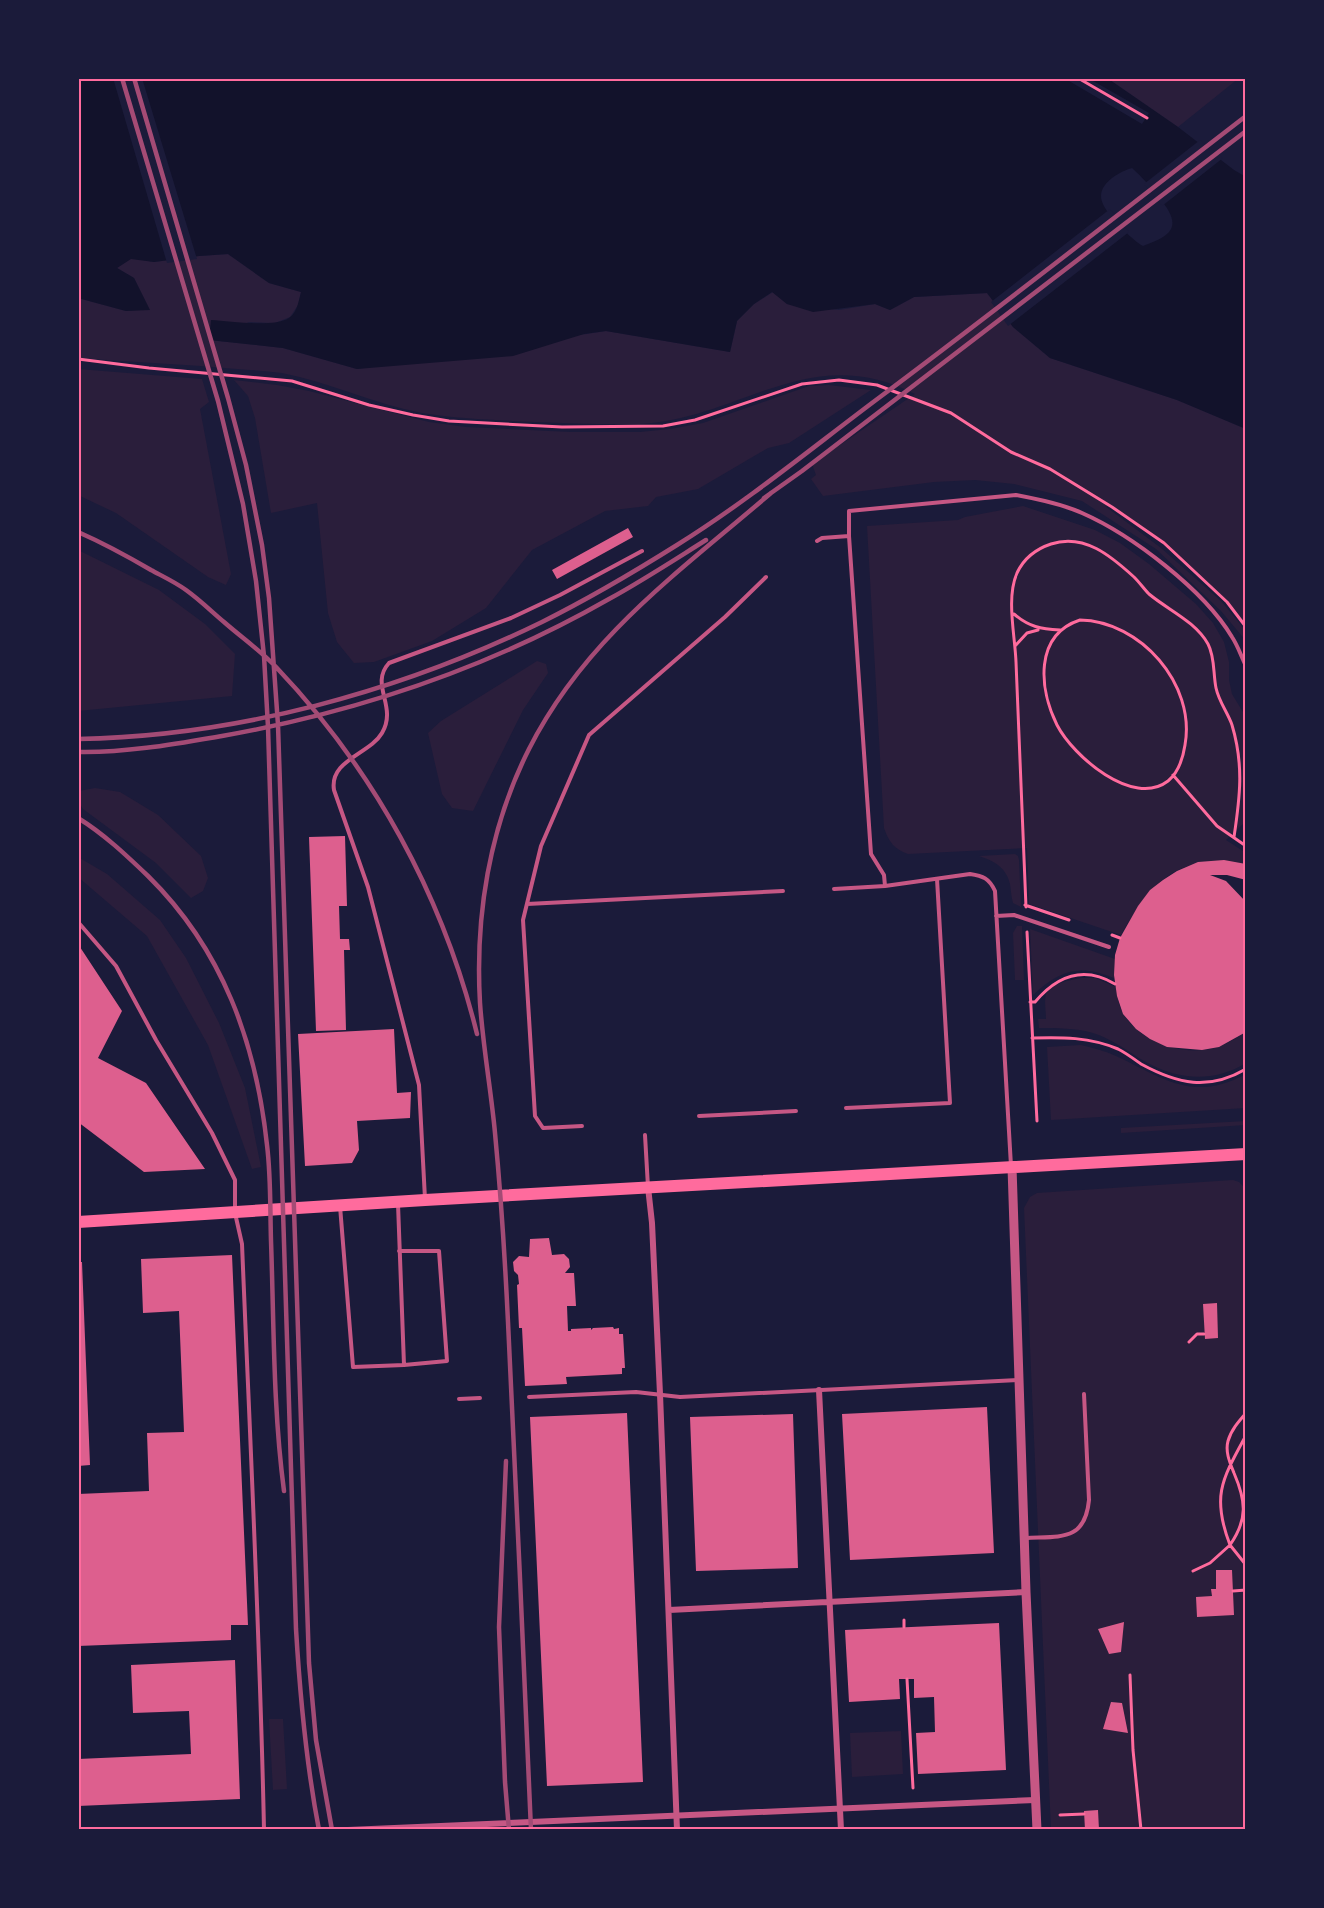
<svg xmlns="http://www.w3.org/2000/svg" width="1324" height="1908" viewBox="0 0 1324 1908" font-family="'Alegreya Sans',sans-serif">
  <style>
    .green { fill: #2a1e3b }
    .water { fill: #12122b; fill-rule: evenodd }
    .pier { fill: #1b1b3a }
    .building { fill: #dd5f8e }
    .lines { fill: none; stroke-linecap: round; stroke-linejoin: round }
    .path { stroke: #ff6b9d; stroke-width: 3 }
    .service { stroke: #c65784; stroke-width: 4 }
    .minor { stroke: #c65784; stroke-width: 6 }
    .tertiary { stroke: #c65784; stroke-width: 9 }
    .primary { stroke: #ff6b9d; stroke-width: 12 }
    .rail { stroke: #a44b75; stroke-width: 4.5 }
    .neatline { fill: none; stroke: #ff6b9d; stroke-width: 2 }
  </style>
  <rect width="100%" height="100%" fill="#1b1b3a"/>
  <!-- green -->
  <path class="green" d="M 1107,78 L 1239,78 L 1178,127 Z
    M 228,254 L 269,283 L 301,292 L 298,305 L 290,317 L 275,323 L 249,322 L 209,340 L 283,348 L 357,369 L 606,331 L 730,352 L 737,321 L 754,304 L 773,292 L 787,304 L 839,310 L 875,304 L 890,310 L 914,297 L 987,293 L 1013,327 L 1050,358 L 1177,400 L 1246,429 L 1246,628 L 1227,602 L 1164,543 L 1112,507 L 1105,506 L 1161,548 L 1221,601 L 1246,631 L 1246,641 L 1221,611 L 1156,549 L 1082,501 L 1014,484 L 975,480 L 934,482 L 823,496 L 811,479 L 816,475 L 812,464 L 915,394 C 809,340 741,419 639,424 C 604,425 569,423 535,422 C 497,420 459,419 422,413 C 374,404 329,382 282,373 C 267,371 251,370 237,369 C 184,364 131,362 78,358 L 78,298 L 126,311 L 149,309 L 134,278 L 117,268 L 131,258 L 154,262 L 199,256 Z
    M 78,369 L 202,379 L 209,402 L 200,409 L 231,574 L 226,585 L 208,577 L 116,513 L 78,495 Z
    M 234,380 L 277,385 L 309,391 L 429,422 L 466,427 L 570,432 L 640,432 L 670,429 L 703,423 L 809,386 L 829,385 L 871,390 L 789,443 L 768,448 L 698,489 L 656,497 L 648,506 L 605,511 L 532,550 L 486,608 L 432,641 L 374,662 L 354,663 L 337,642 L 328,613 L 317,503 L 271,513 L 255,418 L 248,396 Z
    M 1023,506 L 1095,530 L 1120,543 L 1149,564 L 1196,604 L 1213,623 L 1224,642 L 1229,662 L 1229,680 L 1232,694 L 1246,717 L 1246,833 L 1243,824 L 1226,840 L 1246,853 L 1246,864 C 1179,853 1152,880 1121,935 L 1029,904 L 1027,848 L 908,854 C 894,849 889,842 884,828 L 867,526 L 958,520 L 965,517 Z
    M 78,550 L 159,590 L 205,624 L 235,654 L 232,696 L 78,711 Z
    M 537,661 L 546,664 L 548,673 L 523,710 L 473,811 L 452,808 L 442,794 L 428,733 L 441,721 Z
    M 95,788 L 120,792 L 158,815 L 201,856 L 208,878 L 203,891 L 191,898 L 156,863 L 83,809 L 78,801 L 79,791 Z
    M 1015,854 L 1018,856 L 1019,860 L 1021,907 L 1013,903 C 1011,896 1011,890 1010,884 C 1006,867 994,861 979,856 Z
    M 78,857 L 107,874 L 160,920 L 186,958 L 219,1023 L 245,1088 L 261,1167 L 252,1169 L 208,1045 L 147,936 L 78,877 Z
    M 1017,926 L 1022,926 L 1024,980 L 1015,980 L 1013,933 Z
    M 1030,929 L 1115,959 L 1114,978 C 1079,964 1060,970 1033,995 Z
    M 1081,978 L 1095,978 L 1116,987 C 1117,996 1119,1007 1124,1015 C 1139,1039 1174,1053 1202,1050 C 1218,1049 1232,1041 1246,1032 L 1246,1063 C 1213,1083 1178,1080 1146,1062 C 1128,1052 1113,1039 1093,1033 C 1075,1028 1057,1028 1039,1028 L 1038,1019 L 1046,1019 C 1046,1012 1044,1000 1046,994 C 1051,983 1071,980 1081,978 Z
    M 1081,1045 C 1093,1048 1105,1051 1116,1056 C 1163,1078 1193,1103 1246,1074 L 1246,1108 L 1051,1120 L 1047,1047 Z
    M 1246,1121 L 1246,1125 L 1121,1133 L 1121,1128 Z
    M 1233,1180 L 1239,1182 L 1246,1189 L 1246,1830 L 1051,1830 L 1024,1208 L 1030,1197 L 1037,1193 Z
    M 269,1719 L 283,1719 L 287,1789 L 273,1790 Z
    M 901,1731 L 903,1774 L 852,1777 L 850,1733 Z"/>
  <!-- water -->
  <path class="water" d="M 78,78 L 1107,78 L 1178,127 L 1234,170 L 1246,177 L 1246,429 L 1177,400 L 1050,358 L 1013,327 L 987,293 L 914,297 L 890,310 L 875,304 L 813,312 L 787,304 L 772,292 L 754,304 L 737,321 L 730,352 L 606,331 L 584,334 L 513,356 L 357,369 L 283,348 L 209,340 L 211,320 C 231,321 273,328 289,318 C 297,313 299,300 301,292 L 269,283 L 228,254 L 199,256 L 154,262 L 131,259 L 117,268 L 134,278 L 150,310 L 126,311 L 78,298 ZM 1132,168 C 1142,177 1150,186 1158,196 C 1181,224 1177,234 1143,246 C 1132,240 1108,216 1103,204 C 1094,186 1118,172 1132,168 Z"/>
  <!-- pier -->
  <path class="pier" d="M 113,78 L 142,78 L 197,259 L 167,263 Z
    M 1064,78 L 1088,78 L 1149,113 L 1142,124 Z
    M 1200,140 L 1223,158 L 1162,206 L 1144,184 Z
    M 1110,209 L 1129,232 L 1008,326 L 991,302 Z"/>
  <!-- building -->
  <path class="building" d="M 628,528 L 633,537 L 557,579 L 552,570 Z
    M 345,836 L 347,906 L 339,906 L 340,939 L 349,939 L 350,950 L 344,950 L 346,1030 L 316,1031 L 309,837 Z
    M 1224,860 L 1246,864 L 1246,880 L 1227,875 L 1210,875 L 1226,881 L 1246,902 L 1246,1032 L 1219,1047 L 1202,1050 L 1167,1047 L 1150,1039 L 1136,1029 L 1123,1014 L 1117,996 L 1114,975 L 1115,955 L 1120,938 L 1138,906 L 1150,890 L 1163,880 L 1177,871 L 1198,862 Z
    M 78,944 L 122,1011 L 98,1058 L 146,1083 L 205,1169 L 144,1172 L 78,1122 Z
    M 394,1029 L 397,1093 L 411,1092 L 410,1118 L 357,1121 L 359,1150 L 352,1163 L 305,1166 L 298,1034 Z
    M 549,1238 L 552,1255 L 564,1254 L 569,1259 L 570,1267 L 565,1273 L 574,1273 L 576,1306 L 567,1306 L 568,1331 L 571,1331 L 571,1329 L 591,1328 L 591,1330 L 593,1328 L 613,1327 L 614,1329 L 619,1328 L 619,1334 L 623,1334 L 625,1368 L 622,1368 L 622,1374 L 566,1377 L 567,1384 L 525,1386 L 522,1328 L 519,1328 L 517,1285 L 519,1284 L 518,1275 L 514,1271 L 513,1262 L 519,1256 L 529,1257 L 530,1239 Z
    M 232,1255 L 248,1625 L 231,1625 L 231,1640 L 78,1646 L 78,1494 L 149,1491 L 147,1433 L 184,1432 L 179,1311 L 143,1313 L 141,1259 Z
    M 78,1262 L 82,1262 L 90,1465 L 78,1466 Z
    M 1217,1303 L 1218,1338 L 1205,1339 L 1203,1304 Z
    M 987,1407 L 994,1553 L 850,1560 L 842,1414 Z
    M 627,1413 L 643,1782 L 547,1786 L 530,1417 Z
    M 793,1414 L 798,1568 L 696,1571 L 690,1417 Z
    M 1216,1570 L 1232,1570 L 1234,1615 L 1197,1617 L 1196,1597 L 1212,1596 L 1211,1589 L 1216,1589 Z
    M 1124,1622 L 1121,1652 L 1109,1654 L 1098,1629 Z
    M 999,1623 L 1006,1770 L 918,1774 L 916,1733 L 935,1732 L 934,1697 L 914,1698 L 914,1679 L 899,1679 L 900,1699 L 849,1702 L 845,1630 Z
    M 235,1660 L 240,1799 L 78,1806 L 78,1759 L 191,1754 L 189,1711 L 133,1713 L 131,1665 Z
    M 1111,1702 L 1122,1703 L 1128,1733 L 1103,1729 Z
    M 1098,1810 L 1099,1830 L 1085,1830 L 1084,1811 Z"/>
  <g class="lines">
    <!-- path -->
    <path class="path" d="M 1078,78 L 1147,118
      M 78,359 L 149,368 L 292,381 L 369,405 L 413,415 L 449,421 L 562,427 L 663,426 L 695,420 L 802,384 L 839,380 L 877,385 L 951,413 L 1011,452 L 1050,469 L 1112,507 L 1164,543 L 1227,602 L 1246,627
      M 1014,614 C 1029,627 1041,629 1060,630
      M 1080,620 C 1140,621 1196,684 1185,745 C 1183,758 1179,772 1168,781 C 1133,808 1073,756 1057,725 C 1039,689 1034,635 1080,620 Z
      M 1015,646 L 1027,633 L 1038,630
      M 1173,775 L 1217,826 L 1246,846
      M 1025,905 L 1069,920
      M 1026,907 C 1022,826 1019,744 1016,662 C 1015,635 1006,598 1017,573 C 1024,558 1036,549 1051,544 C 1084,533 1111,556 1134,577 C 1140,583 1144,589 1149,594 C 1168,610 1195,621 1208,644 C 1215,657 1213,673 1216,688 C 1219,702 1228,713 1232,725 C 1244,765 1240,797 1234,837
      M 1027,932 L 1037,1121
      M 1112,935 L 1120,938
      M 1030,1002 L 1035,1002 C 1057,976 1083,965 1115,984
      M 1032,1038 C 1061,1037 1090,1037 1118,1049 C 1126,1053 1134,1059 1141,1064 C 1178,1084 1208,1091 1246,1069
      M 1189,1342 L 1197,1334 L 1204,1334
      M 1230,1545 C 1248,1519 1246,1501 1234,1473 C 1230,1463 1225,1452 1228,1441 C 1231,1430 1239,1421 1246,1413
      M 1230,1545 C 1212,1498 1221,1481 1244,1439
      M 1193,1571 L 1210,1563 L 1230,1545 L 1246,1565
      M 1233,1591 L 1246,1590
      M 904,1620 L 904,1627
      M 1130,1675 L 1133,1750 L 1141,1830
      M 907,1679 L 913,1788
      M 1060,1815 L 1084,1814"/>
    <!-- service -->
    <path class="service" d="M 849,536 L 849,511 L 1016,495 C 1038,499 1062,504 1082,513 C 1132,535 1204,590 1232,637 C 1238,646 1241,656 1246,666
      M 817,541 L 822,538 L 849,536 L 871,854 L 884,875 L 885,886 L 970,874 C 983,876 989,878 995,891 L 1011,1166
      M 834,889 L 885,886
      M 527,904 L 783,891
      M 996,916 L 1014,915 L 1109,947
      M 78,922 L 116,966 L 156,1040 L 212,1133 L 235,1180 L 235,1213 L 242,1244 C 250,1439 260,1634 264,1830
      M 846,1108 L 950,1103 L 937,879
      M 699,1116 L 796,1111
      M 582,1126 L 543,1128 L 535,1116 L 523,920 L 541,846 L 589,735 L 725,617 L 766,577
      M 645,1135 L 648,1187
      M 425,1199 L 419,1085 L 368,887 L 334,790 C 329,760 370,754 382,733 C 398,706 369,685 389,663 L 511,618 L 560,595 L 642,551
      M 340,1206 L 353,1367 L 404,1365 L 398,1204
      M 399,1251 L 439,1251 L 447,1361 L 404,1365
      M 529,1397 L 636,1392 L 680,1397 L 1019,1380
      M 459,1399 L 480,1398
      M 1025,1538 C 1060,1536 1085,1542 1089,1500 L 1084,1394"/>
    <!-- minor -->
    <path class="minor" d="M 648,1187 L 652,1223 L 660,1394 L 677,1830
      M 819,1390 L 841,1830
      M 669,1610 L 1026,1592
      M 348,1830 L 1035,1800"/>
    <!-- tertiary -->
    <path class="tertiary" d="M 1012,1167 L 1026,1592 L 1037,1830"/>
    <!-- primary -->
    <path class="primary" d="M 78,1222 L 425,1200 L 1246,1154"/>
    <!-- rail -->
    <path class="rail" d="M 122,78 L 218,401 L 243,504 L 256,581 L 264,656 L 268,727 L 296,1629 C 300,1696 306,1763 319,1830
      M 134,78 L 228,398 L 246,465 L 262,545 L 269,598 L 278,725 L 309,1663 L 316,1740 L 332,1830
      M 764,498 L 802,471 L 1246,131
      M 78,532 C 103,543 127,556 151,570 C 162,576 175,582 186,590 C 200,600 212,612 224,622 C 241,637 261,651 276,667 C 374,770 443,896 477,1034
      M 78,739 C 237,736 399,692 542,622 C 588,599 634,572 677,545 C 749,500 813,447 880,397 C 1003,305 1124,210 1246,116
      M 78,752 C 125,753 175,744 222,736 C 357,712 490,667 609,599 C 642,581 674,560 706,540
      M 78,818 C 104,834 126,855 148,876 C 223,950 256,1043 267,1145 C 271,1177 270,1209 271,1241 C 274,1324 273,1408 284,1491
      M 506,1461 L 499,1627 L 505,1782 L 509,1830
      M 531,1830 C 523,1661 517,1491 508,1322 C 505,1259 501,1196 495,1133 C 491,1090 483,1047 480,1003 C 475,917 489,828 529,749 C 585,638 679,572 771,493"/>
  </g>
  <!-- border -->
  <rect width="1324" height="1908" fill="none" stroke="#1b1b3a" stroke-width="159"/>
  <rect x="80" y="80" width="1164" height="1748" class="neatline"/>
</svg>
